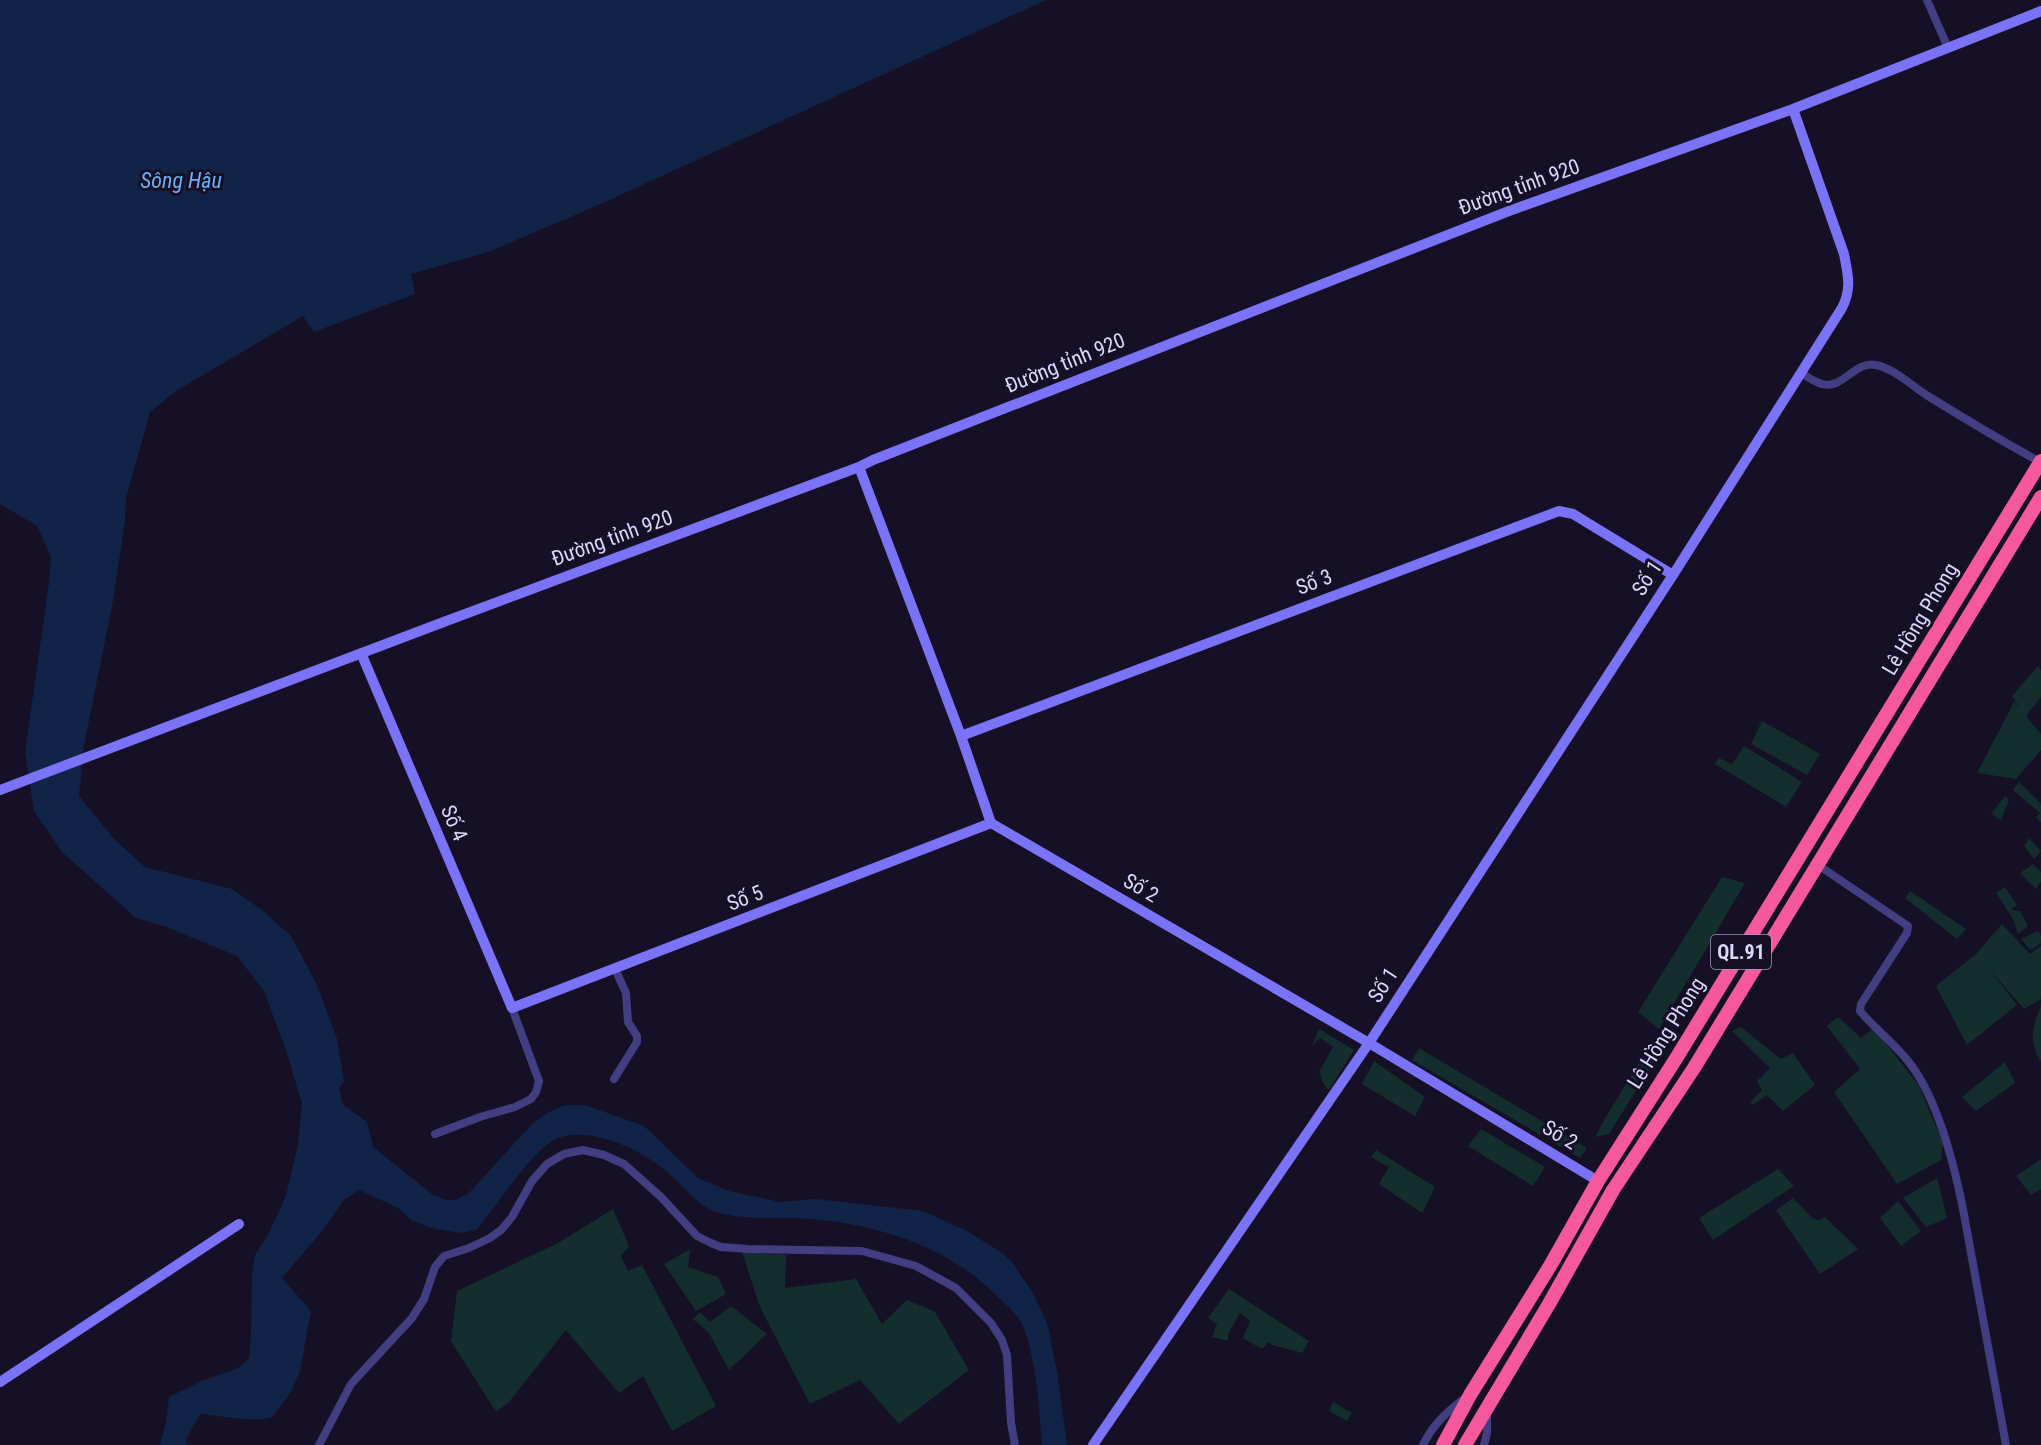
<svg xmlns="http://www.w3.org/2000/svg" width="2041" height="1445" viewBox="0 0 2041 1445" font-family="'Roboto Condensed',sans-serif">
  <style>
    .green { fill: #142e2e }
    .water { fill: #112448 }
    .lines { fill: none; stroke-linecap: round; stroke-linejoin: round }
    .street { stroke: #433e81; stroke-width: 8 }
    .secondary { stroke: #7b73f7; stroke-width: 10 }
    .highway { stroke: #f6589e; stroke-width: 14 }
    .labels { text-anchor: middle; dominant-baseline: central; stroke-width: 6; stroke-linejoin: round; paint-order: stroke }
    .shield { fill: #151025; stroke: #a09bbc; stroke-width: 1.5 }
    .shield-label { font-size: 20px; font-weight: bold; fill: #dcd6fd }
    .street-label { font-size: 21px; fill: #dcd6fd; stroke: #151025 }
    .water-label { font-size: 22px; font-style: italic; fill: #6ab0f7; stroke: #151025 }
  </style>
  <rect width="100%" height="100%" fill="#151025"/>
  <!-- green -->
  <path class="green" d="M 2038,666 L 2041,671 L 2041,697 L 2026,716 L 2041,734 L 2041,750 L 2016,779 L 1977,773 L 2014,702 L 2020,708 L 2012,696 Z
    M 1762,721 L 1820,754 L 1807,775 L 1751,744 Z
    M 1744,746 L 1802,782 L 1786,807 L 1715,764 L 1719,758 L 1732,764 Z
    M 2019,782 L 2041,804 L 2041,823 L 2036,817 L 2040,813 L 2013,790 Z
    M 2005,796 L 2009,800 L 2001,820 L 1991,814 Z
    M 2029,838 L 2041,851 L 2034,859 L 2024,846 Z
    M 2033,864 L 2041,872 L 2041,881 L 2036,889 L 2020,873 Z
    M 1722,877 L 1745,883 L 1659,1029 L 1638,1012 Z
    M 2005,887 L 2017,905 L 2011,910 L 2020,911 L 2028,926 L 2018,934 L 2013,919 L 1996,893 Z
    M 1910,891 L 1966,929 L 1957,939 L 1905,898 Z
    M 2002,924 L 2030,954 L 2041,946 L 2041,999 L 2024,1009 L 1989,969 L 2017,1005 L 1967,1045 L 1936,986 L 1976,954 Z
    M 2038,931 L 2041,936 L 2041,943 L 2030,950 L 2021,939 Z
    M 2041,1006 L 2041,1060 L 2040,1061 C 2029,1038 2031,1030 2041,1006 Z
    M 1838,1017 L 1861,1038 L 1874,1028 L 1919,1086 L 1943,1143 L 1941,1160 L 1897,1184 L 1834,1092 L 1860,1069 L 1827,1026 Z
    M 1741,1027 L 1781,1059 L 1793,1053 L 1815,1085 L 1783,1111 L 1767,1095 L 1753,1105 L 1750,1102 L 1762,1090 L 1757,1081 L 1770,1068 L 1732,1031 Z
    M 1319,1029 L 1354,1050 L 1329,1090 L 1324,1085 L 1319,1072 L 1333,1047 L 1320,1038 L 1312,1046 Z
    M 1419,1048 L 1587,1148 L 1580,1158 L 1412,1060 Z
    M 1646,1051 L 1652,1055 L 1648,1064 L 1650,1068 L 1609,1134 L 1595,1137 L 1604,1120 Z
    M 1374,1061 L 1425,1097 L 1415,1116 L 1362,1084 Z
    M 2005,1062 L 2015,1083 L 1976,1111 L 1962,1097 Z
    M 1481,1129 L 1545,1167 L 1533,1186 L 1468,1146 Z
    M 1376,1150 L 1435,1187 L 1422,1213 L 1379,1184 L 1389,1167 L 1371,1157 Z
    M 2041,1159 L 2041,1189 L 2031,1195 L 2016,1176 Z
    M 1778,1169 L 1794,1186 L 1713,1240 L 1699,1218 Z
    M 1937,1178 L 1947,1218 L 1926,1227 L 1903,1198 Z
    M 1793,1198 L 1812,1218 L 1819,1220 L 1825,1217 L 1858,1249 L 1820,1274 L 1776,1210 Z
    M 1898,1201 L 1921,1231 L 1901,1246 L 1880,1218 Z
    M 613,1209 L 629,1246 L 621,1256 L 628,1271 L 642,1265 L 716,1406 L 672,1431 L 643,1376 L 619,1393 L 566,1330 L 509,1402 L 496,1412 L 451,1341 L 457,1291 L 558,1243 Z
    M 690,1249 L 688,1267 L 718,1277 L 726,1294 L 696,1311 L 664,1264 Z
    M 742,1252 L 786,1255 L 785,1288 L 856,1279 L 882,1324 L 907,1300 L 935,1312 L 969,1370 L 899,1424 L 860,1380 L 810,1404 L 760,1307 Z
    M 1229,1289 L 1309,1341 L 1302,1353 L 1272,1345 L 1269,1342 L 1262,1349 L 1243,1338 L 1250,1321 L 1240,1313 L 1228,1334 L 1228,1341 L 1212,1337 L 1217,1324 L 1208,1318 Z
    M 731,1306 L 767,1334 L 729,1370 L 709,1333 L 693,1319 L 700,1312 L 710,1322 Z
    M 1333,1402 L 1352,1413 L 1347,1421 L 1329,1411 Z"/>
  <!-- water -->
  <path class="water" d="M 0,0 L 1046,0 L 594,207 L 488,252 L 411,274 L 415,294 L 314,332 L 303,316 L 176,391 L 150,412 L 126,498 L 125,521 L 112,606 L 84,745 L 79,796 L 114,839 L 145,867 L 232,889 L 262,910 L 291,936 L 317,985 L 337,1039 L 344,1081 L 339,1088 L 343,1105 L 367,1122 L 373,1147 L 432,1194 L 446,1200 L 456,1200 L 469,1193 L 531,1125 L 547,1113 L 565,1105 L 585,1105 L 644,1126 L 698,1178 L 729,1191 L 780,1202 L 815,1199 L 923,1211 L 967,1231 L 1002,1253 L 1012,1262 L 1033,1293 L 1048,1326 L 1058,1378 L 1067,1445 L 1042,1445 C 1039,1407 1037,1365 1024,1328 C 1020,1317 1007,1305 998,1297 C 949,1247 882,1226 814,1219 C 782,1216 750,1221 719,1213 C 697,1207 683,1184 666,1171 C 639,1149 595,1128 561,1137 C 536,1143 495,1209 476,1230 L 461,1233 L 435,1229 L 412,1221 L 398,1208 L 360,1190 L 344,1200 L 322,1231 L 282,1278 L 311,1311 L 300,1371 L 291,1392 L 271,1418 C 247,1422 223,1416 200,1414 L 185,1441 L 189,1445 L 160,1445 L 166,1423 L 169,1397 L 202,1381 L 238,1368 L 249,1358 L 251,1334 L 252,1273 L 255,1255 L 267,1237 L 286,1196 L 298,1144 L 302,1104 L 286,1050 L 264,991 L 237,956 L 164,926 L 136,918 L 63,853 L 34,811 L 25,752 L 49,583 L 51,557 L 37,526 L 0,504 Z"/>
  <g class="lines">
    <!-- street -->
    <path class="street" d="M 1927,0 L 1948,48
      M 1801,373 C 1808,377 1814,382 1822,384 C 1843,390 1855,360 1876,365 C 1895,369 1912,386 1928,396 C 1965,419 2002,441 2040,462
      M 1818,865 L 1908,926 L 1907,933 L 1861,1004 L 1860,1011 C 1875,1029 1894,1043 1908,1061 C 1937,1097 1954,1164 1963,1209 L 2006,1445
      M 614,1079 L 637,1042 L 637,1036 L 628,1022 L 626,993 L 615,969
      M 435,1134 L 480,1117 L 515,1107 L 531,1099 L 536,1092 L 539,1081 L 512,1008
      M 319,1445 L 351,1384 L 412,1318 L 424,1299 L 435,1267 L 444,1256 L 469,1248 L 490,1238 L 501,1230 L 512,1217 L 532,1181 L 547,1164 L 564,1154 L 583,1150 L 604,1155 L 624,1164 L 661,1197 L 697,1236 L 711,1243 L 721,1247 L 747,1249 L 862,1251 L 916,1266 L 956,1288 L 991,1323 L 1002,1340 L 1007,1355 L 1011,1423 L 1015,1445
      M 1423,1445 C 1433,1424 1447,1412 1465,1398
      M 1484,1445 L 1487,1433 L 1487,1411"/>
    <!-- secondary -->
    <path class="secondary" d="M 859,467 L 961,736 L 991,823 L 1369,1043 L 1598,1181
      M 361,653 L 512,1008 L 991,823
      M 961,736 L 1559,511 L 1573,514 L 1673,575
      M 0,790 L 441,623 L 859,467 L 873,460 L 1509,211 L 1793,109 L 2041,11
      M 0,1382 L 239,1224
      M 1093,1445 L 1369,1043 L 1673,575 L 1842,308 C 1852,288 1848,275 1844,254 L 1793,109"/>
    <!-- highway -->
    <path class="highway" d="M 1443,1445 L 1470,1395 L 1550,1266 L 1598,1181 L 1677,1057 L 2041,461
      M 1465,1445 L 1549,1304 L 1613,1190 L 1694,1068 L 2041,497"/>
  </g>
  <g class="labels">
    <!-- shield labels -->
    <rect class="shield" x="1711" y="935" width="60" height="34" rx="4.5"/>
    <g class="shield-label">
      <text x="1741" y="952">QL.91</text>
    </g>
    <!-- street labels -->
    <g class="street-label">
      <text transform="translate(1519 187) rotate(-20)">Đường tỉnh 920</text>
      <text transform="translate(1065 363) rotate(-22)">Đường tỉnh 920</text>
      <text transform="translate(612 538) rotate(-20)">Đường tỉnh 920</text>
      <text transform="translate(1647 578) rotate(-57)">Số 1</text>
      <text transform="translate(1314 582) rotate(-21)">Số 3</text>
      <text transform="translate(1920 619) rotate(-59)">Lê Hồng Phong</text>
      <text transform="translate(454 823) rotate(67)">Số 4</text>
      <text transform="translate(1141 888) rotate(30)">Số 2</text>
      <text transform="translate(745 898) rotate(-21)">Số 5</text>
      <text transform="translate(1383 985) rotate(-57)">Số 1</text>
      <text transform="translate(1666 1033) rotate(-58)">Lê Hồng Phong</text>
      <text transform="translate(1560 1135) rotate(31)">Số 2</text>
    </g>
    <!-- water labels -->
    <g class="water-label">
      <text x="181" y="180">Sông Hậu</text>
    </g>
  </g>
</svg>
